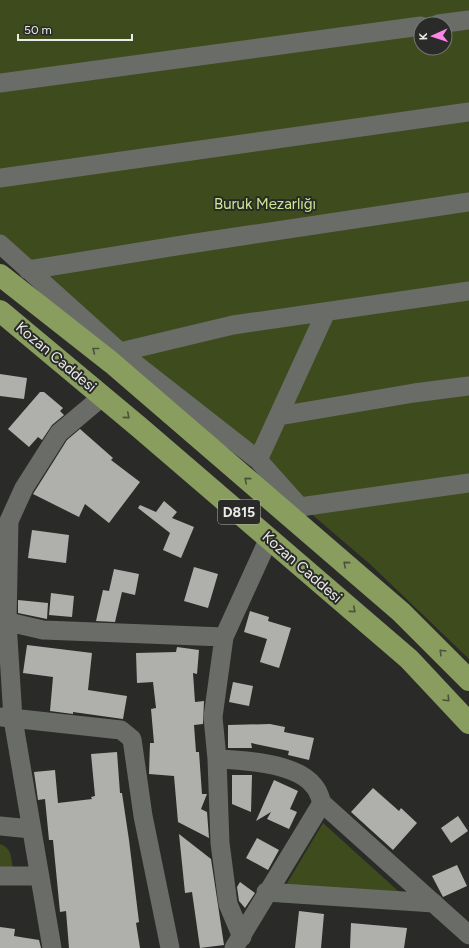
<svg xmlns="http://www.w3.org/2000/svg" width="469" height="948" viewBox="0 0 469 948" font-family="Figtree,sans-serif">
  <style>
    .green { fill: #3d4b1d; fill-rule: evenodd }
    .building { fill: #afb0ac }
    .lines { fill: none; stroke-linecap: round; stroke-linejoin: round }
    .minor { stroke: #6a6c68; stroke-width: 19 }
    .highway { stroke: #889d5e; stroke-width: 22 }
    .oneway { stroke: #4b533b }
    .labels { text-anchor: middle; dominant-baseline: central; stroke-width: 4; stroke-linejoin: round; paint-order: stroke }
    .shield { fill: #2a2b28; stroke: #b1b2b0; stroke-width: 1 }
    .shield-label { font-size: 14px; font-weight: bold; fill: #ebecea }
    .park-label { font-size: 15px; fill: #cae78f; stroke: #2a2b28 }
    .street-label { font-size: 15px; fill: #ebecea; stroke: #2a2b28 }
  </style>
  <rect width="100%" height="100%" fill="#2a2b28"/>
  <!-- green -->
  <path class="green" d="M 0,0 L 469,0 L 469,659 L 371,565 L 0,247 ZM 421,24 L 445,24 L 445,48 L 421,48 Z
    M 323,823 L 407,899 L 283,890 Z
    M 0,844 C 12,848 11,858 13,869 L 0,869 Z"/>
  <!-- building -->
  <path class="building" d="M 0,374 L 27,378 L 24,399 L 0,396 Z
    M 40,392 L 44,392 L 63,408 L 60,411 L 64,415 L 52,425 L 42,440 L 38,437 L 29,447 L 8,429 Z
    M 80,429 L 113,458 L 111,460 L 140,482 L 109,523 L 85,504 L 79,517 L 33,494 L 67,440 Z
    M 164,501 L 177,512 L 172,518 L 194,527 L 181,558 L 163,550 L 170,533 L 138,508 L 140,505 L 156,512 Z
    M 32,530 L 69,535 L 66,563 L 28,558 Z
    M 194,567 L 218,574 L 208,608 L 184,601 Z
    M 114,569 L 139,574 L 135,595 L 122,592 L 115,622 L 96,621 L 103,590 L 109,591 Z
    M 51,593 L 74,596 L 72,617 L 49,615 Z
    M 18,600 L 48,603 L 47,619 L 18,613 Z
    M 250,611 L 269,617 L 268,621 L 291,628 L 279,668 L 260,662 L 267,639 L 244,632 Z
    M 27,645 L 92,653 L 88,690 L 127,696 L 123,719 L 73,712 L 73,714 L 50,711 L 53,677 L 23,673 Z
    M 177,647 L 199,650 L 197,674 L 193,673 L 195,702 L 204,701 L 203,724 L 194,725 L 196,752 L 199,752 L 202,794 L 207,794 L 201,809 L 207,812 L 209,838 L 178,822 L 174,776 L 149,774 L 150,743 L 154,743 L 151,709 L 156,708 L 153,682 L 137,683 L 136,653 L 176,652 Z
    M 233,682 L 253,686 L 249,706 L 229,702 Z
    M 270,724 L 285,727 L 284,732 L 314,738 L 309,760 L 288,755 L 289,751 L 251,743 L 252,748 L 228,748 L 228,725 Z
    M 117,752 L 120,793 L 122,793 L 129,840 L 139,922 L 136,923 L 140,948 L 69,948 L 66,911 L 60,912 L 53,840 L 49,840 L 45,799 L 38,800 L 34,772 L 55,770 L 58,803 L 92,799 L 91,797 L 95,796 L 91,754 Z
    M 232,775 L 252,775 L 251,812 L 232,804 Z
    M 274,780 L 298,791 L 290,809 L 297,812 L 289,829 L 267,819 L 271,812 L 256,821 Z
    M 373,788 L 399,811 L 401,808 L 417,823 L 393,850 L 351,812 Z
    M 458,816 L 468,831 L 451,843 L 441,828 Z
    M 179,834 L 211,859 L 224,945 L 200,948 L 192,892 L 185,893 Z
    M 257,838 L 279,850 L 268,870 L 246,858 Z
    M 457,865 L 467,886 L 443,897 L 432,876 Z
    M 240,882 L 255,893 L 245,908 L 239,901 L 237,887 Z
    M 299,911 L 324,914 L 321,948 L 295,948 Z
    M 351,923 L 407,928 L 404,948 L 350,948 Z
    M 0,927 L 15,929 L 14,936 L 39,940 L 41,948 L 0,948 Z"/>
  <g class="lines">
    <!-- minor -->
    <path class="minor" d="M 438,24 L 469,20
      M 0,83 L 421,26
      M 0,178 L 469,112
      M 0,244 L 120,352 L 258,460 L 300,507 L 469,483
      M 28,270 L 189,244 L 469,202
      M 120,352 L 233,325 L 469,291
      M 279,416 L 414,393 L 469,386
      M 258,460 L 326,312
      M 0,620 L 43,630 L 224,637 L 269,538
      M 224,637 L 213,717 L 217,759 L 220,843 L 228,904 L 242,937
      M 2,717 L 121,730 L 132,739 L 143,816 L 170,948
      M 217,759 C 244,760 297,763 314,786 C 318,790 320,797 322,803 L 469,935
      M 0,826 L 31,829
      M 0,876 L 40,876
      M 266,892 L 434,903
      M 52,948 L 13,719 L 7,622 L 9,521 L 24,488 L 59,433 L 103,396
      M 234,948 L 322,803"/>
    <!-- highway -->
    <path class="highway" d="M 0,275 L 112,363 L 401,612 L 469,680
      M 0,311 L 139,427 L 409,659 L 469,723"/>
  </g>
  <!-- one-way arrows -->
  <defs><path id="oneway-chevron" d="M-2-3.5L2.5 0L-2 3.5" fill="none" stroke-width="1.6" stroke-linecap="round" stroke-linejoin="round"/></defs>
  <g class="oneway">
    <use href="#oneway-chevron" transform="translate(95 350) rotate(-142)"/>
    <use href="#oneway-chevron" transform="translate(127 416) rotate(40)"/>
    <use href="#oneway-chevron" transform="translate(247 480) rotate(-139)"/>
    <use href="#oneway-chevron" transform="translate(346 564) rotate(-139)"/>
    <use href="#oneway-chevron" transform="translate(353 610) rotate(41)"/>
    <use href="#oneway-chevron" transform="translate(442 652) rotate(-135)"/>
    <use href="#oneway-chevron" transform="translate(447 699) rotate(47)"/>
  </g>
  <g class="labels">
    <!-- shield labels -->
    <rect class="shield" x="218" y="500" width="42" height="24" rx="3"/>
    <g class="shield-label">
      <text x="239" y="512">D815</text>
    </g>
    <!-- park labels -->
    <g class="park-label">
      <text x="265" y="204">Buruk Mezarlığı</text>
    </g>
    <!-- street labels -->
    <g class="street-label">
      <text transform="translate(56 357) rotate(40)">Kozan Caddesi</text>
      <text transform="translate(302 567) rotate(41)">Kozan Caddesi</text>
    </g>
  </g>
  <!-- north arrow -->
  <g transform="translate(433 36) rotate(267)"><circle r="19" fill="#2a2b28" stroke="#777876"/>
  <path d="M0-3L7 15L0 10L-7 15Z" fill="#fa87e7"/>
  <text y="-6" font-size="11" font-weight="bold" text-anchor="middle" fill="#ebecea">K</text>
  </g>
  <!-- scale -->
  <path d="M18 34v6h114v-6" fill="none" stroke="#ebecea" stroke-width="2"/>
  <text x="24" y="34" font-size="12" fill="#ebecea" stroke="#2a2b28" stroke-width="3" paint-order="stroke">50 m</text>
</svg>
